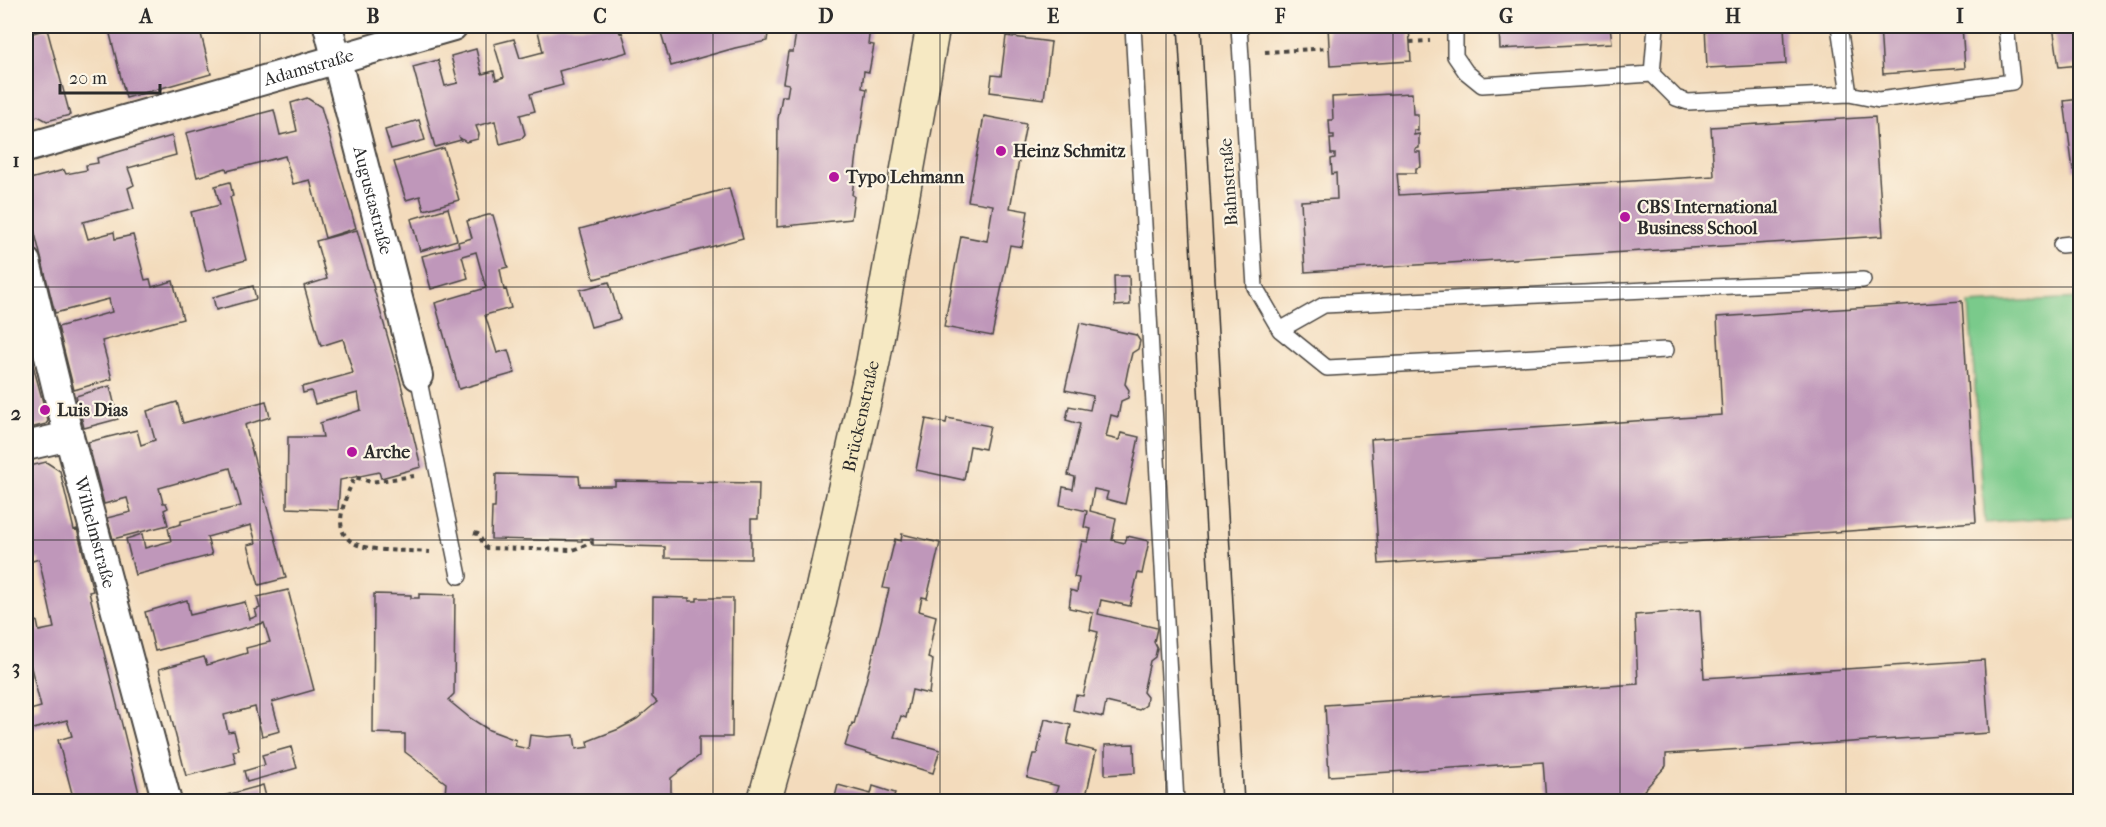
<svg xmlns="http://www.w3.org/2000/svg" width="2106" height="827" viewBox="0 0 2106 827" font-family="'IM FELL French Canon',serif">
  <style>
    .green { fill: #7aca8b; stroke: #527a5b; stroke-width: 1.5 }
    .building { fill: #bf97ba }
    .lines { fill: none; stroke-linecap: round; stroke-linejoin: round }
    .lane-casing { stroke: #494541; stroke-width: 18 }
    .street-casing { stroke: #494541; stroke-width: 32 }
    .secondary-casing { stroke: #494541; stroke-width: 36 }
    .path { stroke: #494541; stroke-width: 4; stroke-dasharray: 4.5 4.5; stroke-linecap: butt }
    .lane { stroke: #fff; stroke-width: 15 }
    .street { stroke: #fff; stroke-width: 28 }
    .secondary { stroke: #f6e9c3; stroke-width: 33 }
    .tram { stroke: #2b2b2b; stroke-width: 1.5 }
    .grid { fill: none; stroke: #2b2b2b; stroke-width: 1.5; stroke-opacity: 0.55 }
    .poi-dot { fill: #b5179e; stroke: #fcf5e5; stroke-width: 2 }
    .labels { text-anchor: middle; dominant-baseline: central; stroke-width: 4.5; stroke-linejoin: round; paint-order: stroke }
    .street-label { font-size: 18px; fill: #2b2b2b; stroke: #fcf5e5 }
    .poi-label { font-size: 18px; font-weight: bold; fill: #2b2b2b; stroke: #fcf5e5; text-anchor: start }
    .neatline { fill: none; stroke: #2b2b2b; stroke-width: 2 }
    .grid-label { font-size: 20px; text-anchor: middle; font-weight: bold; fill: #2b2b2b }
  </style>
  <rect width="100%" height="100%" fill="#fcf5e5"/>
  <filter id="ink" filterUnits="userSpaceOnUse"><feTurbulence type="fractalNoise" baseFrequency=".0167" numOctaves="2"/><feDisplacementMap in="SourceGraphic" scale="12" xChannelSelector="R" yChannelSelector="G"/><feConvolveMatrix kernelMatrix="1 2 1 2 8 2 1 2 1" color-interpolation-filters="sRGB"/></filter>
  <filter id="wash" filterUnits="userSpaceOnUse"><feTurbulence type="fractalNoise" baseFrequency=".008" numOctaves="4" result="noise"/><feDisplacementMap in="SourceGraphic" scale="24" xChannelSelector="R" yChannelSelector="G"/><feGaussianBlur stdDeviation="1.35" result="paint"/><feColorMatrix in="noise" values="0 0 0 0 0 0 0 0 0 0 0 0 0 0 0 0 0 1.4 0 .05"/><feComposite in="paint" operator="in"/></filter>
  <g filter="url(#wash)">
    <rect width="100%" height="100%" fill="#f3dbbc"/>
    <!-- green -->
    <path class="green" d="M 2080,298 L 2080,516 L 1985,523 L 1969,304 Z"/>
    <g id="blocks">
      <!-- building -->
      <path class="building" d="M 108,26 L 212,26 L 200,30 L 211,74 L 126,98 Z
        M 558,26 L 617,26 L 620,33 L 622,32 L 628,52 L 559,71 L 563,85 L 530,94 L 535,111 L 520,115 L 525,134 L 522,138 L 500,144 L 495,121 L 476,126 L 479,134 L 478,139 L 466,142 L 460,138 L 461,140 L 435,147 L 413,67 L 438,60 L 445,86 L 458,83 L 451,56 L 476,49 L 482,74 L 494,71 L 496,80 L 504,77 L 494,44 L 514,39 L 520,58 L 543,52 L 538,31 Z
        M 659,26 L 769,26 L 767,41 L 735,48 L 671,66 Z
        M 797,26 L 876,26 L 876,29 L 870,28 L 868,44 L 874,45 L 869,72 L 864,71 L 862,88 L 867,89 L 857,154 L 852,195 L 854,196 L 851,219 L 777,227 L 778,119 L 782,96 L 787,96 L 789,84 L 783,83 L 788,52 L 793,52 Z
        M 1328,26 L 1409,26 L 1411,61 L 1330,66 Z
        M 1499,26 L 1610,26 L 1612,43 L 1500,49 Z
        M 1705,26 L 1784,26 L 1786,64 L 1707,68 Z
        M 1880,26 L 1962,26 L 1965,68 L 1883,74 Z
        M 2053,26 L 2080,26 L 2080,65 L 2059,67 Z
        M 47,29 L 70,115 L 47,121 L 38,116 L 26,120 L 26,35 Z
        M 1006,36 L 1051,42 L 1044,99 L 990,92 L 992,75 L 1001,76 Z
        M 1412,93 L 1413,114 L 1418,114 L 1418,131 L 1414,130 L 1414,135 L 1419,134 L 1419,148 L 1415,149 L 1415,152 L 1420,152 L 1421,167 L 1416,168 L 1416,173 L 1397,173 L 1399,195 L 1714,176 L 1711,127 L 1875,117 L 1883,236 L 1305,272 L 1301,201 L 1337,199 L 1336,173 L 1332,174 L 1331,159 L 1335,158 L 1335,154 L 1331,154 L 1330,139 L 1334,139 L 1334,135 L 1330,135 L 1329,120 L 1333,120 L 1332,97 Z
        M 307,98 L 321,107 L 356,228 L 325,238 L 310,180 L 293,184 L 285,156 L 227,171 L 226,168 L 197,177 L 186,133 L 274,110 L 280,135 L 297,131 L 291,103 Z
        M 2080,99 L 2080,169 L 2073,170 L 2064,101 Z
        M 984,116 L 1026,124 L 1010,208 L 1028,211 L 1022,247 L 1010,245 L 992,336 L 944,327 L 961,236 L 987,241 L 993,205 L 968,201 Z
        M 419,120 L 425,140 L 391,149 L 385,130 Z
        M 172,136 L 176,155 L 128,168 L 134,185 L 128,188 L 134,209 L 83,222 L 88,239 L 114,232 L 115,239 L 133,235 L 145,280 L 150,279 L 152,287 L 173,281 L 183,319 L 102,341 L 112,379 L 74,390 L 58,327 L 112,312 L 109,299 L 55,313 L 26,198 L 26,180 L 64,170 L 66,174 L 87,170 L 86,165 L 98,163 L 97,158 Z
        M 444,148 L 459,200 L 424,210 L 420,196 L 406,200 L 394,162 Z
        M 230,182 L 233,196 L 230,197 L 246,260 L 206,271 L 191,212 L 220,205 L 215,186 Z
        M 729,188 L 743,238 L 594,279 L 580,229 Z
        M 448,208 L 457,240 L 420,251 L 411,219 Z
        M 488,215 L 493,215 L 508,267 L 500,269 L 504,290 L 506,289 L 511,308 L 485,315 L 497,353 L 508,350 L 515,373 L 459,389 L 435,303 L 486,288 L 482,274 L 476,252 L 462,256 L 468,278 L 431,289 L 422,256 L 459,246 L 458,242 L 472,238 L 467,221 Z
        M 357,230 L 400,380 L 421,467 L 381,478 L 379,472 L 340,480 L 338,510 L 287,508 L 288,437 L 323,437 L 320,423 L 361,410 L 358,393 L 315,404 L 311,391 L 303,393 L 302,387 L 353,373 L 343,339 L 321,346 L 304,286 L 327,279 L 316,241 Z
        M 1114,276 L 1129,276 L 1130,305 L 1115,306 Z
        M 609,282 L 620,319 L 591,327 L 580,290 Z
        M 253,286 L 256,299 L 216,310 L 213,297 Z
        M 1962,301 L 1976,522 L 1379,564 L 1371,439 L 1722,415 L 1717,317 Z
        M 1080,323 L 1136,335 L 1140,341 L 1138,349 L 1132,353 L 1128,369 L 1125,384 L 1129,390 L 1128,398 L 1121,401 L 1118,417 L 1111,415 L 1106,437 L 1119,440 L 1121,433 L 1139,437 L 1125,504 L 1106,499 L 1108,492 L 1094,489 L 1090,511 L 1116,518 L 1112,540 L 1125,543 L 1127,536 L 1149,541 L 1142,574 L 1138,573 L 1130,606 L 1101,600 L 1098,614 L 1157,628 L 1154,642 L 1157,648 L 1155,657 L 1150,661 L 1143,692 L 1147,697 L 1146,705 L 1139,710 L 1106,702 L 1103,717 L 1073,710 L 1076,695 L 1083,696 L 1098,632 L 1090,630 L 1093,613 L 1069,608 L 1071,593 L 1070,590 L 1077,592 L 1079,578 L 1074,577 L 1082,541 L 1088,542 L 1091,529 L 1084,527 L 1087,511 L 1060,505 L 1063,487 L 1073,489 L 1075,477 L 1068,475 L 1080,424 L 1066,420 L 1069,406 L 1090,410 L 1093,396 L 1065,390 Z
        M 26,339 L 48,421 L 46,424 L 26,429 Z
        M 110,386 L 118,419 L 84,428 L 76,396 Z
        M 266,401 L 270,417 L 245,425 L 286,578 L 259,585 L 248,545 L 256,543 L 251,525 L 207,537 L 212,555 L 135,575 L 126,539 L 142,534 L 145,548 L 171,541 L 168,528 L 181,524 L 181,521 L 241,506 L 230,468 L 159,488 L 163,503 L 166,503 L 168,508 L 164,510 L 168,525 L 113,539 L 107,518 L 131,512 L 127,498 L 104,504 L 88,442 L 137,430 L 141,445 L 155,440 L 147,411 L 177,402 L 183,423 Z
        M 947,418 L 990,426 L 985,449 L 970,446 L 964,480 L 916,470 L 926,419 L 946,423 Z
        M 46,462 L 60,471 L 74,530 L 77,529 L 93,591 L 89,592 L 141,801 L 74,801 L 58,740 L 72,736 L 67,720 L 26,731 L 26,711 L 41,707 L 26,648 L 26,623 L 37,621 L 39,631 L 54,628 L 39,559 L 26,563 L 26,467 Z
        M 496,474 L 579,476 L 580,486 L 615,486 L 615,481 L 759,483 L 758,519 L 751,519 L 751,559 L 665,558 L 665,547 L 593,545 L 593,539 L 582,539 L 582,541 L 491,539 L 492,508 L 495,508 Z
        M 902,534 L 940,543 L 927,598 L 922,597 L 919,611 L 936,616 L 928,658 L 933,660 L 929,694 L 912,690 L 906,718 L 901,716 L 894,737 L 940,750 L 933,773 L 845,746 L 852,723 L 854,724 L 871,663 L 889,589 L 883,588 L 895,539 L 901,541 Z
        M 288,590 L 314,690 L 272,702 L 280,731 L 262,736 L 255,707 L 224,715 L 228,732 L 234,731 L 239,750 L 233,751 L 236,763 L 186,776 L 159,669 L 204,657 L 207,665 L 247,653 L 246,648 L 270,642 L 264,623 L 155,651 L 145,612 L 187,600 L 190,615 L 245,602 L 250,619 L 257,616 L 255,610 L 260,608 L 257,597 Z
        M 374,594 L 411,595 L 411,598 L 419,598 L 419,594 L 455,595 L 454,694 L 448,700 L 470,718 L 489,730 L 516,740 L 515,746 L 528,749 L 530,735 L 548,737 L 574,735 L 576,749 L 589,747 L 588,741 L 619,729 L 637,719 L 657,702 L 652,697 L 653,597 L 689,598 L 689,601 L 697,601 L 697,598 L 733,598 L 732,737 L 699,737 L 699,756 L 671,778 L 671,801 L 419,801 L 420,795 L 445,795 L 446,783 L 405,752 L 405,734 L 373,733 Z
        M 1700,610 L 1704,678 L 1984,660 L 1989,733 L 1666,754 L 1666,766 L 1637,798 L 1628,798 L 1628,801 L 1546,801 L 1543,762 L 1329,776 L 1325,705 L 1638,684 L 1635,615 Z
        M 1045,719 L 1071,725 L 1067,744 L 1096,751 L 1085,801 L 1041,801 L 1042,797 L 1054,800 L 1058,786 L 1027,778 L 1033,754 L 1037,754 Z
        M 1134,744 L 1135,773 L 1105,775 L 1105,745 Z
        M 291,747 L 297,768 L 247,782 L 244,771 L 265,765 L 262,755 Z
        M 263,785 L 267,801 L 205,801 Z
        M 838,785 L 871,794 L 873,786 L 895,793 L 892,801 L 834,801 Z"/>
    </g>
  </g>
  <g filter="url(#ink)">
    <use href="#blocks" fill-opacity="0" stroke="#494541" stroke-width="1.5"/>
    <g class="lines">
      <defs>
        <path id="lane" d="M 1133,26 L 1176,802
          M 1239,26 L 1255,287 L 1280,330 L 1327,368 L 1666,350
          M 1455,26 L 1455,56 L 1466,72 L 1482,85 L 1652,74 L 1676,98 L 1688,102 L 1849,94 L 1879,100 L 2012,82 L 2006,26
          M 1839,26 L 1849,94
          M 1652,74 L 1656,26
          M 2061,245 L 2080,243
          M 1280,330 L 1324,305 L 1863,280
          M 418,376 L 459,576"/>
        <g id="street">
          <path id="s1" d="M 328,26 L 418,376"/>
          <path id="s2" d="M 26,148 L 453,26"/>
          <path id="s3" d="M 26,262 L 62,410 L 167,802"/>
          <path d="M 26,446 L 69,436"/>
        </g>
        <g id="secondary">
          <path id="s4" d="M 764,802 L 816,617 L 873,362 L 933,26"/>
        </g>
      </defs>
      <!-- lane casing -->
      <use href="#lane" class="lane-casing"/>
      <!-- street casing -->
      <use href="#street" class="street-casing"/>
      <!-- secondary casing -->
      <use href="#secondary" class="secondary-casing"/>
      <!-- path -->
      <path class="path" d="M 1410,42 L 1430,41
        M 1265,52 L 1329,48
        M 414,476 L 371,482 L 355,477 C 314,559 371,548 430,552
        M 474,533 L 478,534 L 486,548 L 573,550 L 593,542"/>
      <!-- lane -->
      <use href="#lane" class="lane"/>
      <!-- street -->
      <use href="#street" class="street"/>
      <!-- secondary -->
      <use href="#secondary" class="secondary"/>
      <!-- tram -->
      <path class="tram" d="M 1178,26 L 1221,802
        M 1201,26 L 1244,802"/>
    </g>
  </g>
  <!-- grid -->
  <path class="grid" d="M 260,26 L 260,802M 486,26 L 486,802M 713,26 L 713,802M 940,26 L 940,802M 1166,26 L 1166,802M 1393,26 L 1393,802M 1620,26 L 1620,802M 1846,26 L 1846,802M 26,287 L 2080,287M 26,540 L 2080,540"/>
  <!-- markers -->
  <g class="poi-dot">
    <circle cx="1001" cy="151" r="6"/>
    <circle cx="834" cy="177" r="6"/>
    <circle cx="1625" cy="217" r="6"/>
    <circle cx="45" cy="410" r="6"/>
    <circle cx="352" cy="452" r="6"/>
  </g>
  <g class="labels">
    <!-- street labels -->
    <g class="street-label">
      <text stroke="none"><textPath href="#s2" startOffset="294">Adamstraße</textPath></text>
      <text transform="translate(1229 182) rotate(-94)">Bahnstraße</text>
      <text stroke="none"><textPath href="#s1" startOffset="180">Augustastraße</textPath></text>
      <text stroke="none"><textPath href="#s4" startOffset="398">Brückenstraße</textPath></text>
      <text stroke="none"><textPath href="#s3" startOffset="279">Wilhelmstraße</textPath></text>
    </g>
    <!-- poi labels -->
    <g class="poi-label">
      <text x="1013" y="151">Heinz Schmitz</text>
      <text x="846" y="177">Typo Lehmann</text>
      <text x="1637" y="207">CBS International<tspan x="1637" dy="21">Business School</tspan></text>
      <text x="57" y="410">Luis Dias</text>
      <text x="364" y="452">Arche</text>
    </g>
  </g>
  <!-- margin -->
  <rect width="2106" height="827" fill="none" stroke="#fcf5e5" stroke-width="66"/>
  <!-- scale -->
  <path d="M60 84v9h100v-9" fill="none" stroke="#2b2b2b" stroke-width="3"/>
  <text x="69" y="84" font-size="18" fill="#2b2b2b" stroke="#fcf5e5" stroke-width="4.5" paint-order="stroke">20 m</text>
  <rect x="33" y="33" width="2040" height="761" class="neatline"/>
  <g class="grid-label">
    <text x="146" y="23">A</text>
    <text x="373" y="23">B</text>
    <text x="600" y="23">C</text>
    <text x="826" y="23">D</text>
    <text x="1053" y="23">E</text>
    <text x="1280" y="23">F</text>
    <text x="1506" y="23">G</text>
    <text x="1733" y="23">H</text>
    <text x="1960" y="23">I</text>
    <text x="16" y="167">1</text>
    <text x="16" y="420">2</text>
    <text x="16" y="674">3</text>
  </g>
</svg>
